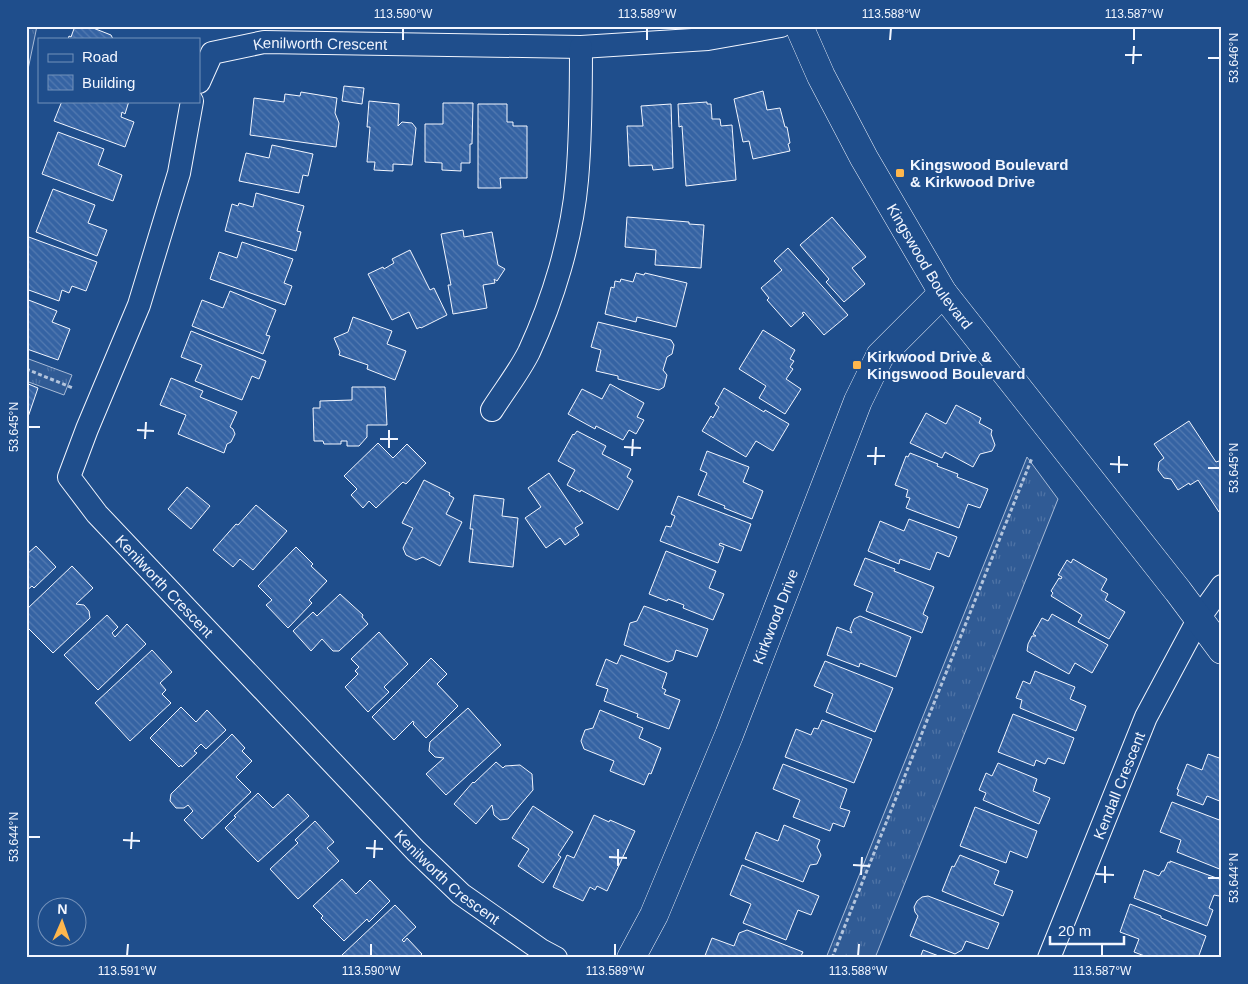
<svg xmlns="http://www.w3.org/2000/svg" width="1248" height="984" viewBox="0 0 1248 984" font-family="Helvetica,sans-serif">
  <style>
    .grass { fill: url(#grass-tufts); stroke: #a8bbd7 }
    .building { fill: url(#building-back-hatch); stroke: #f2f6ff }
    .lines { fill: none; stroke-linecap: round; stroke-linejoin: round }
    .minor-casing { stroke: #f2f6ff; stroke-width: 24 }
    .tertiary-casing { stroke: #f2f6ff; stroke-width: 29 }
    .path { stroke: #b3c4dc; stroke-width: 3; stroke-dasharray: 4 2.5; stroke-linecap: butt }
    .minor { stroke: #1f4e8c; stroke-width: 22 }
    .tertiary { stroke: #1f4e8c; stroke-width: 28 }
    .ticks { fill: none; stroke: #f2f6ff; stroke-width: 2 }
    .poi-dot { fill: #ffb74d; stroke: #1f4e8c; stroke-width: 2 }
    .labels { text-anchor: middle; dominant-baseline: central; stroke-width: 4; stroke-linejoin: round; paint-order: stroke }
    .street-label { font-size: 15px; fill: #f2f6ff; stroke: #1f4e8c }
    .poi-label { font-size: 15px; font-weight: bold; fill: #f2f6ff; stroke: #1f4e8c; text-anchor: start }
    .neatline { fill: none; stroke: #f2f6ff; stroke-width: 2 }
    .ticks-label { font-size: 12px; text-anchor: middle; fill: #f2f6ff }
  </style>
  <defs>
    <pattern id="grass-tufts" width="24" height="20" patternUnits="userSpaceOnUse" patternTransform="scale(1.25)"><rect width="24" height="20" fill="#305b95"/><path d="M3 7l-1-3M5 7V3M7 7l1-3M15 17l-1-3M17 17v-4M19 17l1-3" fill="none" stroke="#4e73a5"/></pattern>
    <pattern id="building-back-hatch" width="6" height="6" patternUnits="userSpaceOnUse" patternTransform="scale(1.25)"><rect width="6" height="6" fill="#3563a3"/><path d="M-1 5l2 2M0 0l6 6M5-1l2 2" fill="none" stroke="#537ab1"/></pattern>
  </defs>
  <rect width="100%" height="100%" fill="#1f4e8c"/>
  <!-- grass -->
  <path class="grass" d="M 26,26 L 37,26 L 26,79 Z
    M 26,358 L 72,375 L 64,395 L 26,381 Z
    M 1027,457 L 1058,499 L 875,958 L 826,958 Z"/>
  <!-- building -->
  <path class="building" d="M 75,26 L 88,26 L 111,35 L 113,39 L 68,39 L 69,36 L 71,37 Z
    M 344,86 L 364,88 L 362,104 L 342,101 Z
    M 763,91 L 767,110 L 780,108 L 785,127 L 787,127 L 790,143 L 788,144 L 790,151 L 753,159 L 749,141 L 743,142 L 734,99 Z
    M 301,92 L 337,98 L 335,113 L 339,123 L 336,147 L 250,135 L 254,98 L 284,102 L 285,94 L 300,96 Z
    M 62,101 L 129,101 L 125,114 L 122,112 L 121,117 L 134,122 L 125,147 L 54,121 Z
    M 369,101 L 399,104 L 398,126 L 402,122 L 412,123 L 416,128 L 412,165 L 393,164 L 393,171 L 374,170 L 375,162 L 367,162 L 370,127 L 367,127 Z
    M 707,102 L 707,104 L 711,104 L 712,119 L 720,119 L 721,126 L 732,125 L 736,180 L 686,186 L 682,126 L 679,127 L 678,104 Z
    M 443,103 L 473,103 L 472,144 L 470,144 L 470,163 L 461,163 L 461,171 L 442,170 L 442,163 L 425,162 L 425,124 L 443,124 Z
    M 478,104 L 507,104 L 507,122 L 513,122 L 513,126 L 527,126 L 527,178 L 500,178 L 501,188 L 478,188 Z
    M 671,104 L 673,168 L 653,170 L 652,165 L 629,166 L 627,126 L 643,126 L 641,106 Z
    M 58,132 L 104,149 L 98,165 L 122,175 L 113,201 L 42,174 Z
    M 272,145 L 313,154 L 308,176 L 303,175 L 299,193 L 239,181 L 246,153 L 269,158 Z
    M 53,189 L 95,205 L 88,223 L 107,230 L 97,256 L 36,232 Z
    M 256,193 L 304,206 L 297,231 L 301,232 L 296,251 L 225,231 L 232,204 L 238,206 L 239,203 L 253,207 Z
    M 627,217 L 689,222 L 689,224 L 704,225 L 701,268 L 655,265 L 656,250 L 625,247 Z
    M 832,217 L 866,257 L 852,268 L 865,284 L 844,302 L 826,282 L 829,279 L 800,245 Z
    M 463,230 L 464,237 L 492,232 L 498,265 L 505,269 L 497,281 L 494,279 L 495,283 L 483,285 L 487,308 L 453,314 L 448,285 L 451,285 L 441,234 Z
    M 26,236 L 97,262 L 86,291 L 72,286 L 69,293 L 62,290 L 59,301 L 26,289 Z
    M 242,242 L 293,259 L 284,283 L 292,286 L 285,305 L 210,279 L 219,252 L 237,258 Z
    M 788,248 L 848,315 L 824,335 L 804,312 L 802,313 L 804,315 L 791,327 L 767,300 L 769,298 L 761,288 L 782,270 L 774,261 Z
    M 410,250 L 430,290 L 434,288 L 447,315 L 421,328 L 420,327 L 417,329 L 409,312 L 392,320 L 368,274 L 383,267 L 384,269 L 394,263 L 392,259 Z
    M 636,273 L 644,275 L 645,273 L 687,283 L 676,327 L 637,317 L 636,322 L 605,314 L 611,287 L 614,288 L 615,281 L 620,282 L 621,279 L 633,282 Z
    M 230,291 L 276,310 L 266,335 L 270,336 L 263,354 L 192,326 L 202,300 L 223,308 Z
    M 26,299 L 57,311 L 52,322 L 70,329 L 58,360 L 27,349 L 28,345 L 26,344 Z
    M 353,317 L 392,331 L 387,344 L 406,351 L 395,380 L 367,369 L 368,365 L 339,355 L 340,352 L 334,338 L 348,332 Z
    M 598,322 L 671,340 L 674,345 L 672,354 L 667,357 L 663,370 L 667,375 L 664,387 L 659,390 L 618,379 L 618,376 L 596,371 L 601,350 L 591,347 Z
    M 763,330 L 795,350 L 790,359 L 794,361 L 790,367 L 793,369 L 786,379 L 801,389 L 785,414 L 759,398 L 766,386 L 739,369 Z
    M 191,331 L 266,361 L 259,379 L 252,376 L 242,400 L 195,381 L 202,365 L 181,357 Z
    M 171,378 L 203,391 L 200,397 L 237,412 L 230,427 L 233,429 L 235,434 L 231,442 L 227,444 L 224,453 L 178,434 L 186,415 L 160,405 Z
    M 26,383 L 38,388 L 28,417 L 26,416 Z
    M 610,384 L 644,403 L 637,417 L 644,420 L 636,434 L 629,430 L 623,440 L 596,426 L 595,429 L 568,414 L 582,389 L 602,399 Z
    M 352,387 L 385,387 L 387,425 L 367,425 L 367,437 L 359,446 L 347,446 L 347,441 L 341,441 L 341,444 L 324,444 L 323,441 L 314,441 L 313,408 L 320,408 L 320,401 L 352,400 Z
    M 724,388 L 764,412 L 765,410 L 789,424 L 773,451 L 756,441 L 746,457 L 702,431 L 711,416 L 713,418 L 719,407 L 715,404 Z
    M 956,405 L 981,418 L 979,423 L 992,430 L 991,434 L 995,445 L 992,451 L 980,454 L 973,467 L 945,452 L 942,458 L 910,443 L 926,413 L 946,424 Z
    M 1189,421 L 1216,462 L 1222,460 L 1222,510 L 1219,512 L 1198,480 L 1190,485 L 1189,483 L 1178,490 L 1171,479 L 1164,478 L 1158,470 L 1159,462 L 1164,458 L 1154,444 Z
    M 577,431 L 606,446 L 602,454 L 631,469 L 627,477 L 633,481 L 618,510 L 581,490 L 580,492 L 567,485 L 575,470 L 558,461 L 573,434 L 574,435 Z
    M 378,443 L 393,458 L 407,444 L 426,463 L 406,484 L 403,482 L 376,508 L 369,501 L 363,508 L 351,495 L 357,489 L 344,476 Z
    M 707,451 L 749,467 L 743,482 L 763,491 L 752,519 L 724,508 L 725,506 L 698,495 L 707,473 L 700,470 Z
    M 910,453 L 938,464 L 937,466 L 958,474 L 957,477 L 988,489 L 980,508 L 968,504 L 959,528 L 906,508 L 910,498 L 906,497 L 908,490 L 895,485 L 906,456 L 908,457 Z
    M 549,473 L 583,523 L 575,528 L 579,535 L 565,545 L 560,538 L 546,548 L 525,518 L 541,507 L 528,488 Z
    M 424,480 L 450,493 L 449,495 L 454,498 L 446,514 L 462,522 L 440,566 L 423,557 L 416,560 L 406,555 L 403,548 L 413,528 L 402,523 Z
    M 187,487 L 210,506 L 191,529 L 168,509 Z
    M 474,495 L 504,499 L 502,516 L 518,518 L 513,567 L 469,562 L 473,529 L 470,529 Z
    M 678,496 L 751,524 L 741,551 L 720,543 L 719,545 L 724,547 L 718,563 L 660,541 L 666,526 L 671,527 L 675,516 L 671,514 Z
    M 256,505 L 287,531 L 253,570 L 240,559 L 233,567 L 213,550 L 236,524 L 238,525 Z
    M 909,519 L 957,537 L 949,557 L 937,552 L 930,570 L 900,559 L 899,564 L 868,551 L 880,521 L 904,531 Z
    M 36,546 L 56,567 L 34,588 L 32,586 L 26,591 L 26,555 Z
    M 296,547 L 313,564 L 311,566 L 327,581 L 309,600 L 312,603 L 288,628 L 266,605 L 272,600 L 258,586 Z
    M 666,551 L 716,571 L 709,588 L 724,594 L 713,620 L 683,608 L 684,605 L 668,599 L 667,601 L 649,594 Z
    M 865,558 L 895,569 L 894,571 L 934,587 L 923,614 L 928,617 L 922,633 L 866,611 L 873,593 L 854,585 Z
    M 1073,559 L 1107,579 L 1101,590 L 1108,594 L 1105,600 L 1125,612 L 1109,639 L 1078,622 L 1082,615 L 1051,596 L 1053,593 L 1051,591 L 1059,578 L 1061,579 L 1062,577 L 1058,575 L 1067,560 L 1071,563 Z
    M 72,566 L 93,588 L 76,604 L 84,605 L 89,611 L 90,618 L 53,653 L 26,626 L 26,610 Z
    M 340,594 L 363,615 L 362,617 L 368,624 L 339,651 L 333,651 L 322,639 L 311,651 L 293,631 L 313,612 L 317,616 Z
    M 644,606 L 708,629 L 697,657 L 676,650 L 673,660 L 668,662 L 624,645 L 630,623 L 637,621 Z
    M 1052,614 L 1108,645 L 1092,673 L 1075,663 L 1069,674 L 1027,651 L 1028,644 L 1032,636 L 1036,636 L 1033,634 L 1042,618 L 1048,621 Z
    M 107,615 L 118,627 L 112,633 L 115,637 L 127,624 L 146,644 L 98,690 L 64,655 Z
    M 860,616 L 911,637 L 896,677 L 860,663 L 859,667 L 827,655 L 837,627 L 852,633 L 850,629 L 854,619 Z
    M 379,632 L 408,664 L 384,687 L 389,692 L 368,712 L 345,687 L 358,674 L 355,671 L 359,667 L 351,659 Z
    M 152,650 L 172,672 L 160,683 L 166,690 L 162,694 L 171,703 L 130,741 L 95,703 Z
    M 621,655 L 667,673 L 662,688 L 666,690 L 664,694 L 680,700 L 669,729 L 637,717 L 638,714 L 604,701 L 608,689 L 596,685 L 606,659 L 617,664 Z
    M 431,658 L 447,674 L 437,684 L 458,706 L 426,738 L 413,724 L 414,723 L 413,721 L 394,740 L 372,717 Z
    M 825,661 L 893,688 L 875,732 L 826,712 L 833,694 L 814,686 Z
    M 1035,671 L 1075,687 L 1070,699 L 1086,706 L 1076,731 L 1020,708 L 1022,700 L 1016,698 L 1023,681 L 1030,684 Z
    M 181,707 L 196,722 L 207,710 L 226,730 L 206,749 L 201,744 L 194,751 L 197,753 L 182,767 L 181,765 L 179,767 L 150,738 Z
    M 468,708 L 501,745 L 446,795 L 426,774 L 444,758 L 435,757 L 429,751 L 430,742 Z
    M 600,710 L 643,728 L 639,738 L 661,748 L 651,774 L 649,773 L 644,785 L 610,771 L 614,761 L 584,749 L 581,741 L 585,730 L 593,728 Z
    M 1013,714 L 1074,738 L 1064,764 L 1048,758 L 1045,764 L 1036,760 L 1034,766 L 998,752 Z
    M 822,720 L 872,739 L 854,783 L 785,757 L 796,729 L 811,735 L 814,728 L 818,729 Z
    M 232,734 L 245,748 L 242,751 L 252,761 L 236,777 L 251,792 L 202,839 L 184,820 L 193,811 L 188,805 L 184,808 L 176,808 L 170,801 L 171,794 Z
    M 1208,754 L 1222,759 L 1222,802 L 1207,796 L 1203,805 L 1177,795 L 1179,790 L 1177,789 L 1187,764 L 1202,770 Z
    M 496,762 L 503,768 L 505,766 L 520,765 L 532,774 L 533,790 L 508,819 L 500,820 L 494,815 L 492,805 L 476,824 L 454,804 L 473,782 L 474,783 Z
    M 998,763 L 1037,779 L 1033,791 L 1050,798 L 1039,824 L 983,800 L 986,793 L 979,790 L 986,773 L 992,776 Z
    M 783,764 L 847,789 L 840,808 L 850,811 L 844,827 L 833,823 L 830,831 L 793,817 L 800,800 L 773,789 Z
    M 258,793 L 273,808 L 288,794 L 309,816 L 258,862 L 225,828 L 236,817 L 234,816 Z
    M 1172,802 L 1222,821 L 1222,870 L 1177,852 L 1181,840 L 1160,832 Z
    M 533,806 L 573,832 L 558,855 L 561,857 L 543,883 L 518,866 L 529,849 L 512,838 Z
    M 975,807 L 1037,831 L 1027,858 L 1010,851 L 1006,863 L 960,846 Z
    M 594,815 L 609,822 L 610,820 L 635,831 L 607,891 L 597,886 L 595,890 L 590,887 L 583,901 L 553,887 L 567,855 L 574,858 Z
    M 315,821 L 334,842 L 327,848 L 339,861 L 298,899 L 270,869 L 298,843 L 295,840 Z
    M 784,825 L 820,840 L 817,847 L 821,855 L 817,864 L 810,865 L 803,882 L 745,859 L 756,832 L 778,841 Z
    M 960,855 L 999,871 L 994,884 L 1013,891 L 1003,916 L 942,891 L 952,866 L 954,867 Z
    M 1170,861 L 1222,880 L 1222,888 L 1219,896 L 1214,895 L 1209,908 L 1213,910 L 1207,926 L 1134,898 L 1144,870 L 1159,876 L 1162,871 L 1164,871 L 1168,862 L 1170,863 Z
    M 742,865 L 819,896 L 811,915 L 798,910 L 786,940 L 743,923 L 751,904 L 730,895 Z
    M 342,879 L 356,894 L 370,880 L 390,901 L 369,922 L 367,919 L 344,941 L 321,918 L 323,916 L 313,906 Z
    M 928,896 L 999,923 L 988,949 L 966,941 L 962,950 L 955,954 L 910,936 L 918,916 L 915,912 L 914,907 L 917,901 L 922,897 Z
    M 1130,904 L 1161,916 L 1161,918 L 1206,936 L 1198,958 L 1150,958 L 1134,952 L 1139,939 L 1120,932 Z
    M 395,905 L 416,927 L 402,940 L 404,942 L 407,938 L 422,954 L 418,958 L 345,958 L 342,955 Z
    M 747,930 L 803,952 L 800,958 L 704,958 L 712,938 L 734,946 L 739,933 Z
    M 923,950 L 944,958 L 920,958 Z"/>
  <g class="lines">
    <defs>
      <g id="minor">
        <path id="s1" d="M 199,82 L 212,53 L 264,42 L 581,47 L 708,39 L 781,26"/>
        <path id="s2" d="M 192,101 L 179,173 L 139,305 L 87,429 L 69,477 L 97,514 L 416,851 L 461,894 L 541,950 L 556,958"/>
        <path d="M 492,410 C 504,391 519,372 529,352 C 553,300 572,238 577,180 C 581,136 581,92 581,47"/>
        <path id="s3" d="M 1049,958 L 1146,717 L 1199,618 L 1222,586"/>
      </g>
      <g id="tertiary">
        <path id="s4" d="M 799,26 L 821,76 L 864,158 L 943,293 L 1178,591 L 1222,650"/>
        <path id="s5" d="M 631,958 L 654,915 L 729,735 L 858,401 L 880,356 L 943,293"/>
      </g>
    </defs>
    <!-- minor casing -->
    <use href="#minor" class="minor-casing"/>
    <!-- tertiary casing -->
    <use href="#tertiary" class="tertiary-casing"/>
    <!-- path -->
    <path class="path" d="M 26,369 L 73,388
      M 832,958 L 1032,458"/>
    <!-- minor -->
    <use href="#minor" class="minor"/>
    <!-- tertiary -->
    <use href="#tertiary" class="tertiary"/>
  </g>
  <!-- ticks -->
  <path class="ticks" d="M 403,40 L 403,28M 647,40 L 647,28M 890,40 L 891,28M 1134,40 L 1134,28M 1125,55 L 1142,55M 1208,58 L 1220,58M 1133,64 L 1134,46M 28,427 L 40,427M 137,430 L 154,431M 145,439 L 146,422M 380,439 L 398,439M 624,447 L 641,448M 389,448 L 389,430M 632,456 L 633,439M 867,456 L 885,456M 1110,464 L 1128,465M 875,465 L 876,447M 1208,468 L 1220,468M 1119,473 L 1119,456M 28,837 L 40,837M 123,840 L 140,841M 366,848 L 383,849M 131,849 L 132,832M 609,857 L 627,858M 374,858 L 375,840M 853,865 L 870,866M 618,866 L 618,849M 1096,874 L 1114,875M 861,875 L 862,857M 1208,878 L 1220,878M 1105,883 L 1105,866M 127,956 L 128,944M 371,956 L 371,944M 615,956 L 615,944M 858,956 L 859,944M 1102,956 L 1102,944"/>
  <!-- markers -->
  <g class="poi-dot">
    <rect x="895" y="168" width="10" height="10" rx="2.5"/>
    <rect x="852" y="360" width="10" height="10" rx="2.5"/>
  </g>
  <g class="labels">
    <!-- street labels -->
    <g class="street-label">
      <text stroke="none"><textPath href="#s1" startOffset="141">Kenilworth Crescent</textPath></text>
      <text stroke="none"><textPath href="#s4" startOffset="274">Kingswood Boulevard</textPath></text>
      <text stroke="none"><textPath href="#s2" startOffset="542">Kenilworth Crescent</textPath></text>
      <text stroke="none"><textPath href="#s5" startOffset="371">Kirkwood Drive</textPath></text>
      <text stroke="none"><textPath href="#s3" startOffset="186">Kendall Crescent</textPath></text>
      <text stroke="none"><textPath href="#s2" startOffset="948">Kenilworth Crescent</textPath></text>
    </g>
    <!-- poi labels -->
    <g class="poi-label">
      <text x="910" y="164">Kingswood Boulevard<tspan x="910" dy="17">&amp; Kirkwood Drive</tspan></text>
      <text x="867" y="356">Kirkwood Drive &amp;<tspan x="867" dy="17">Kingswood Boulevard</tspan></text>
    </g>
  </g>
  <!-- border -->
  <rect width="1248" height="984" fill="none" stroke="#1f4e8c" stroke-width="55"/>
  <!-- legend -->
  <rect x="38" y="38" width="162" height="65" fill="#1f4e8c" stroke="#7391ba"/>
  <rect x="48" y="54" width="25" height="8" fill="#1f4e8c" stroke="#7391ba"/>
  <text x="82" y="62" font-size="15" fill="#f2f6ff">Road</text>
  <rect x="48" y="75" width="25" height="15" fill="url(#building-back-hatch)" stroke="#7391ba"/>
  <text x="82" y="88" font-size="15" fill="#f2f6ff">Building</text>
  <!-- north arrow -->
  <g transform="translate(62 922) rotate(2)"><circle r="24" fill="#1f4e8c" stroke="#7391ba"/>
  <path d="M0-4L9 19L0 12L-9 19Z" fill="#ffb74d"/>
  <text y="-8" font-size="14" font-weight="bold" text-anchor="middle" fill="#f2f6ff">N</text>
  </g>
  <!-- scale -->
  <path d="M1050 936v8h74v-8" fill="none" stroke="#f2f6ff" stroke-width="2.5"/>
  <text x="1058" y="936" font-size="15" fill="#f2f6ff" stroke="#1f4e8c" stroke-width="4" paint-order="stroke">20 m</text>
  <rect x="28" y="28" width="1192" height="928" class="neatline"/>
  <g class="ticks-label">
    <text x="403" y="18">113.590°W</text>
    <text x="647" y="18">113.589°W</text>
    <text x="891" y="18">113.588°W</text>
    <text x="1134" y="18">113.587°W</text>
    <text transform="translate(1234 58) rotate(-90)" y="4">53.646°N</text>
    <text transform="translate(14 427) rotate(-90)" y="4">53.645°N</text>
    <text transform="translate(1234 468) rotate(-90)" y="4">53.645°N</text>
    <text transform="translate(14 837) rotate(-90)" y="4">53.644°N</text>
    <text transform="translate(1234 878) rotate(-90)" y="4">53.644°N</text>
    <text x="127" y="975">113.591°W</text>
    <text x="371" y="975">113.590°W</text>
    <text x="615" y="975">113.589°W</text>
    <text x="858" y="975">113.588°W</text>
    <text x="1102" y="975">113.587°W</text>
  </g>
</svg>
